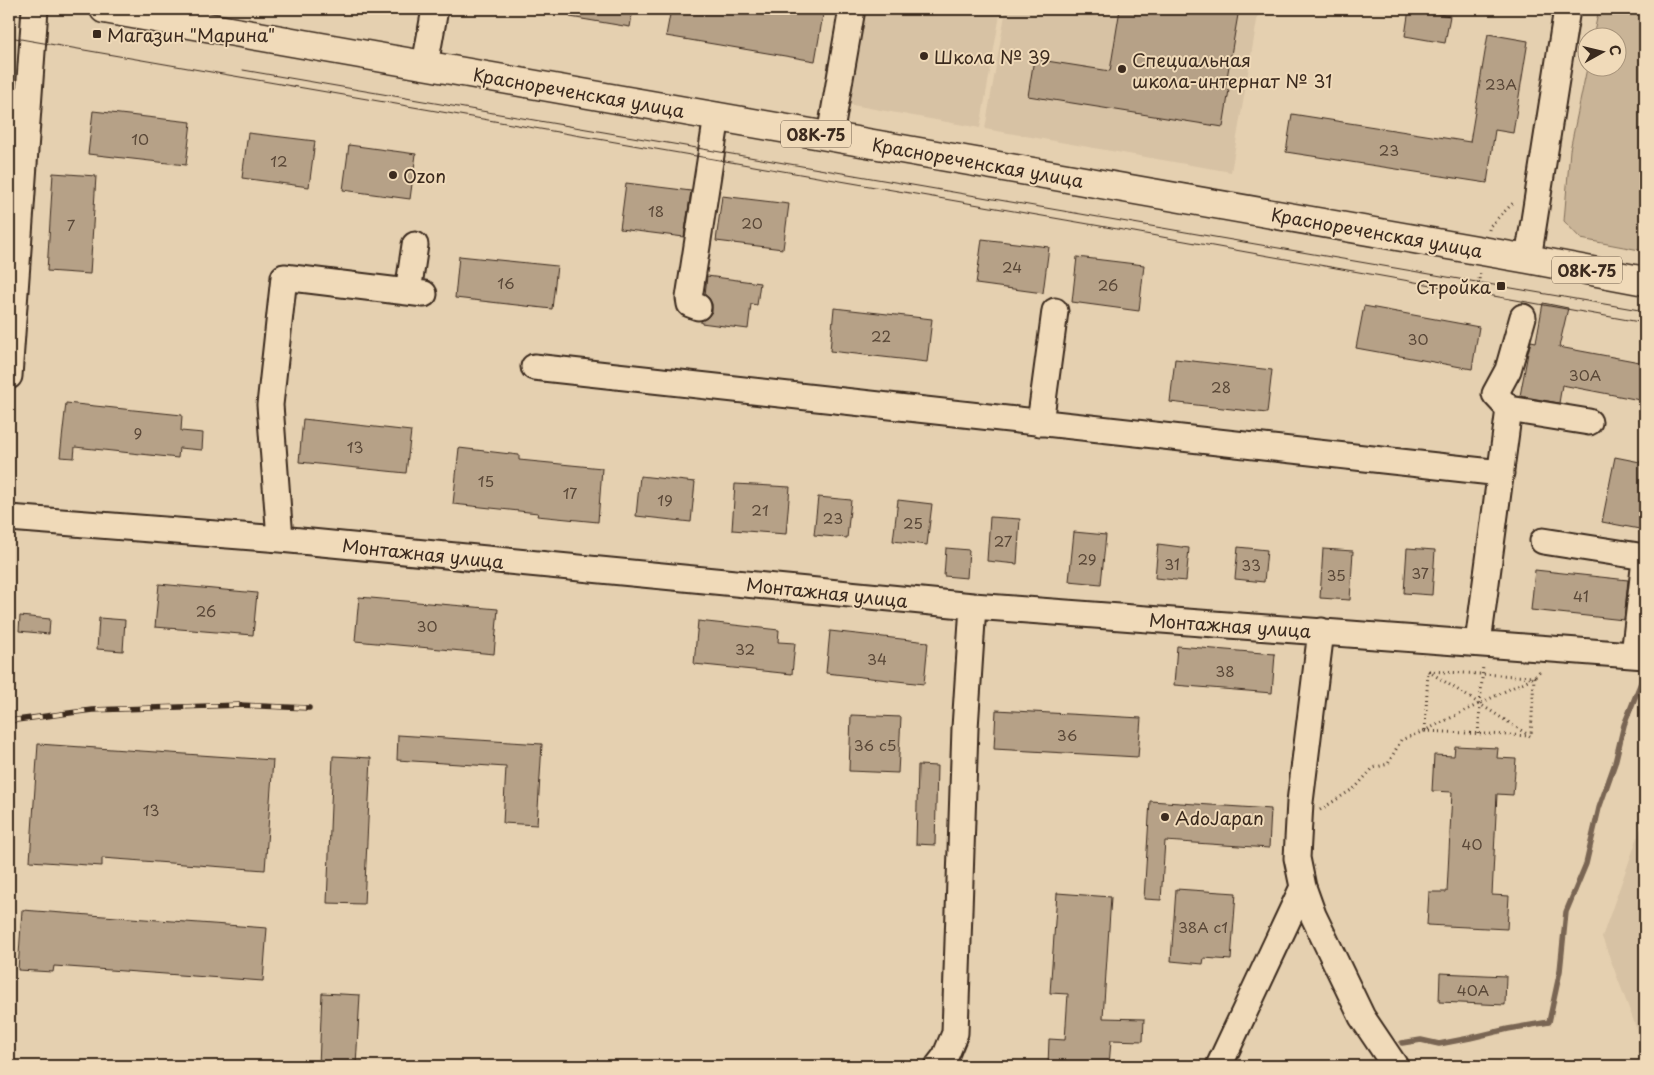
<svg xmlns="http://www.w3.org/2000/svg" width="1654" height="1075" viewBox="0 0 1654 1075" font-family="'Playpen Sans',sans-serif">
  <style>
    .built { fill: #d7c2a4 }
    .green { fill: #c9b497; stroke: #826f5a }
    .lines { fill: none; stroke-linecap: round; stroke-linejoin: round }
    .stream { stroke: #796552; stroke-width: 5.5 }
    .building { fill: #b6a187; stroke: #3b2a1e }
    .minor-casing { stroke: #3b2a1e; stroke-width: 29 }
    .major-casing { stroke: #3b2a1e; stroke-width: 31 }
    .path { stroke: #3b2a1e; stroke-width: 3; stroke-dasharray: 1 4; stroke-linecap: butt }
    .minor { stroke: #f0dab9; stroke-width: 25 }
    .major { stroke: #f0dab9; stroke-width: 28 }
    .tram { stroke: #3b2a1e; stroke-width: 1 }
    .rail-casing { stroke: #3b2a1e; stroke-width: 5.5 }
    .rail { stroke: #f0dab9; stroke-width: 4; stroke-dasharray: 11; stroke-linecap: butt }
    .poi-dot { fill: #3b2a1e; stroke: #f0dab9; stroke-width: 2 }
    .labels { text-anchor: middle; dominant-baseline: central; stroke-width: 4; stroke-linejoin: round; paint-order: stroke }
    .number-label { font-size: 15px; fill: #5a4838 }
    .shield { fill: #f0dab9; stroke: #715f4c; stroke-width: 1 }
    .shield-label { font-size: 16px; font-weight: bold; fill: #3b2a1e }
    .poi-label { font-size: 18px; fill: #3b2a1e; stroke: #f0dab9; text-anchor: start }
    .street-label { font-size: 18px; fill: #3b2a1e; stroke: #f0dab9 }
  </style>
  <rect width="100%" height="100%" fill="#e5d0b0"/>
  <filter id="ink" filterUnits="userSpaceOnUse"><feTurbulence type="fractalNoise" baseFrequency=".02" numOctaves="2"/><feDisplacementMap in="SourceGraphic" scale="10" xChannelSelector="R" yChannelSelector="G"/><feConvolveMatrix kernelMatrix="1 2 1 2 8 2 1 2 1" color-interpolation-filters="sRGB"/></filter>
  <g filter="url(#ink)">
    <!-- built -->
    <path class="built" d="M 863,9 L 1001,9 L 980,128 L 847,104 Z
      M 1006,9 L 1259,9 L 1231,172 L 985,129 Z
      M 1645,817 L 1645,1051 L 1602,937 Z"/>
    <!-- green -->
    <path class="green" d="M 1599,9 L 1645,9 L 1645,251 L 1581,239 L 1564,221 L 1570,150 L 1587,68 L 1616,68 L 1616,38 L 1593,37 Z"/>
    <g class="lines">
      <!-- stream -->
      <path class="stream" d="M 1402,1043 L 1421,1040 L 1439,1044 L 1470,1038 L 1508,1029 L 1549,1022 L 1560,971 L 1566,912 L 1586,864 L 1599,808 L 1615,763 L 1624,725 L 1644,675
        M 1373,1066 L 1377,1065"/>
    </g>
    <!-- building -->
    <path class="building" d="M 571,9 L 633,9 L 630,27 L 570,17 Z
      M 671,9 L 738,9 L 782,16 L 783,9 L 824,9 L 815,61 L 666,36 Z
      M 1120,9 L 1239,9 L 1225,89 L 1229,90 L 1223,127 L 1028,96 L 1034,59 L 1110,71 Z
      M 1409,9 L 1450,16 L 1445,43 L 1405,36 Z
      M 1488,34 L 1528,41 L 1513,133 L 1495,130 L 1487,183 L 1286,152 L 1292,114 L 1470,142 Z
      M 93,111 L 191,122 L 186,165 L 88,154 Z
      M 248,133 L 315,141 L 309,187 L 242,178 Z
      M 349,145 L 416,154 L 410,199 L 343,190 Z
      M 53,173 L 96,176 L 90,274 L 47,271 Z
      M 626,183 L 691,191 L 684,237 L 620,229 Z
      M 722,196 L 789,204 L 783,249 L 716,241 Z
      M 982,239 L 1049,247 L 1043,293 L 976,284 Z
      M 459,256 L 557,266 L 552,309 L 455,298 Z
      M 1077,257 L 1144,265 L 1139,311 L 1072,302 Z
      M 707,276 L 760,283 L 757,305 L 751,304 L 748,329 L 701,323 L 701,321 L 707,318 L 712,312 L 712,304 L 709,298 L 705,295 Z
      M 1543,303 L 1568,308 L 1559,347 L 1645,363 L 1645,401 L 1562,385 L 1559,403 L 1520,396 L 1528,353 L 1531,341 L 1536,342 Z
      M 1364,306 L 1479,327 L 1472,369 L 1356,348 Z
      M 834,308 L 932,319 L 927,362 L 830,351 Z
      M 1175,359 L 1272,370 L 1267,413 L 1170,402 Z
      M 66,403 L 182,415 L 181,431 L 203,433 L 202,450 L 179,448 L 178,458 L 75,447 L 74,458 L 60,457 Z
      M 303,419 L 411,431 L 406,473 L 299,462 Z
      M 459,448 L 519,455 L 519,460 L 602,468 L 598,522 L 537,516 L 538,513 L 453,504 Z
      M 1615,457 L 1645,463 L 1645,530 L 1602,522 Z
      M 640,476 L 695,482 L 691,522 L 636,516 Z
      M 735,484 L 790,487 L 786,534 L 732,530 Z
      M 818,497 L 851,500 L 847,538 L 814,535 Z
      M 898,500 L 932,504 L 927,545 L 893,541 Z
      M 990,517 L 1020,519 L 1017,564 L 987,561 Z
      M 1074,532 L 1106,535 L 1101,584 L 1069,581 Z
      M 1158,544 L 1189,548 L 1186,581 L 1155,578 Z
      M 1238,547 L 1267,550 L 1264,582 L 1235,579 Z
      M 946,548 L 969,550 L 967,578 L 944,576 Z
      M 1407,548 L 1435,550 L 1432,595 L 1404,593 Z
      M 1323,549 L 1353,551 L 1350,600 L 1320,598 Z
      M 1535,570 L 1628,580 L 1624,620 L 1531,610 Z
      M 159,584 L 257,593 L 253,635 L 155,627 Z
      M 359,597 L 498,609 L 494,654 L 355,641 Z
      M 20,616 L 50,619 L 49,634 L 19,631 Z
      M 99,618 L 125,620 L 123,651 L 97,649 Z
      M 698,621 L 779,630 L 778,642 L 795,643 L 792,674 L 694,664 Z
      M 830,631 L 928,642 L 924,684 L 826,673 Z
      M 1177,646 L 1275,654 L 1272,693 L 1174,685 Z
      M 996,710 L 1141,718 L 1138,757 L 994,749 Z
      M 851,715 L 901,717 L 898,773 L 849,771 Z
      M 398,735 L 542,744 L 537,825 L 503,823 L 506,767 L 397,760 Z
      M 38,744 L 273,760 L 265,870 L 102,858 L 102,866 L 30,861 Z
      M 1455,746 L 1498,748 L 1497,758 L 1516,759 L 1513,795 L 1497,794 L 1492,895 L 1509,896 L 1507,929 L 1427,925 L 1429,892 L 1447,892 L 1452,792 L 1432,791 L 1434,755 L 1454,756 Z
      M 333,756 L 371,758 L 364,904 L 327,903 Z
      M 918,765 L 937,766 L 935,845 L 916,844 Z
      M 1150,801 L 1271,809 L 1269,848 L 1165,841 L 1161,900 L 1144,899 Z
      M 1176,889 L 1236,893 L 1231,960 L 1204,958 L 1203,964 L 1171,961 Z
      M 1057,893 L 1111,897 L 1103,1018 L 1144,1019 L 1143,1041 L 1111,1040 L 1109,1066 L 1048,1066 L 1049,1039 L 1065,1040 L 1068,994 L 1050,993 Z
      M 22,910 L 267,928 L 263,981 L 54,966 L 53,972 L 18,970 Z
      M 1440,973 L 1506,976 L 1505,1005 L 1439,1002 Z
      M 322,993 L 360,995 L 356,1066 L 319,1066 Z"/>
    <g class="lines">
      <defs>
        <path id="minor" d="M 425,65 L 435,9
          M 830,136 L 852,9
          M 1528,259 L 1567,9
          M 408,292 L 415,245
          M 698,307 L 690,304 L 689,298 L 717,116
          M 534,367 L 1501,473
          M 9,376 L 35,9
          M 1509,409 L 1589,422
          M 1040,423 L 1055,311
          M 9,518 L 280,539 L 973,606 L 1645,656
          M 280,539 L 270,405 L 284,277 L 424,294
          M 1543,541 L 1645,557
          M 1321,631 L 1300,802 L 1297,858 L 1303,887 L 1313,915 L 1362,1017 L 1395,1066
          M 1478,643 L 1509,409 L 1495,394 L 1508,370 L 1523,317
          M 1634,655 L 1645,560
          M 938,1066 L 945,1057 L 955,1033 L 965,728 L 973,606
          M 1219,1066 L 1303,887"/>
        <path id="major" d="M 104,9 L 1528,259 L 1645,281"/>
      </defs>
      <!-- minor casing -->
      <use href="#minor" class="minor-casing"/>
      <!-- major casing -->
      <use href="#major" class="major-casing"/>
      <!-- path -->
      <path class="path" d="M 1489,230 L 1490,226 L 1515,201
        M 1477,294 L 1480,273
        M 1428,671 L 1530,736
        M 1425,730 L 1428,671 L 1534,677 L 1531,736
        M 1425,731 L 1529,736
        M 1478,734 L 1483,665
        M 1320,810 L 1356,787 L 1373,768 L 1388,764 L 1401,740 L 1424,731 L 1534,677 L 1541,670"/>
      <!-- minor -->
      <use href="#minor" class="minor"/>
      <!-- major -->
      <use href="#major" class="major"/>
      <!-- tram -->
      <path class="tram" d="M 9,37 L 1106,227 L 1645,323
        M 243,70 L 1645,311"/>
      <defs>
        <path id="rail" d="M 9,721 L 92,710 L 239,705 L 309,708"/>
      </defs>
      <!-- rail casing -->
      <use href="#rail" class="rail-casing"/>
      <!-- rail -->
      <use href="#rail" class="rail"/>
    </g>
  </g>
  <!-- markers -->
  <g class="poi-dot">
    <rect x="92" y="29" width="10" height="10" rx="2.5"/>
    <circle cx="924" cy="56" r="5"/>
    <circle cx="1122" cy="69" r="5"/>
    <circle cx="393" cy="175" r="5"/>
    <rect x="1496" y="281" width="10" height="10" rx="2.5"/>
    <circle cx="1165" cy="817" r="5"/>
  </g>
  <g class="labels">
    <!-- number labels -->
    <g class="number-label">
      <text x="1501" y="83">23А</text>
      <text x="140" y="138">10</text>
      <text x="1389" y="149">23</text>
      <text x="279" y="160">12</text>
      <text x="656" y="210">18</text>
      <text x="752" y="222">20</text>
      <text x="71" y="224">7</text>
      <text x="1012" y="266">24</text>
      <text x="506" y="282">16</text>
      <text x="1108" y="284">26</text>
      <text x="881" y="335">22</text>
      <text x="1418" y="338">30</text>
      <text x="1585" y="374">30А</text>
      <text x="1221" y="386">28</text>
      <text x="138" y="432">9</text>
      <text x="355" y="446">13</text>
      <text x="486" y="480">15</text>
      <text x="570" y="492">17</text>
      <text x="665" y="499">19</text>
      <text x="760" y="509">21</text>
      <text x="833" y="517">23</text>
      <text x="913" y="522">25</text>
      <text x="1003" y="540">27</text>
      <text x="1087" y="558">29</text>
      <text x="1172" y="563">31</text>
      <text x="1251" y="564">33</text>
      <text x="1420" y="572">37</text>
      <text x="1336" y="574">35</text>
      <text x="1581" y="595">41</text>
      <text x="206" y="610">26</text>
      <text x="427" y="625">30</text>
      <text x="745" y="648">32</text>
      <text x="877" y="658">34</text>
      <text x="1225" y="670">38</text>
      <text x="1067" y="734">36</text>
      <text x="875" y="744">36 с5</text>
      <text x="151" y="809">13</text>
      <text x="1472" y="843">40</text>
      <text x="1203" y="926">38А с1</text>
      <text x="1473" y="989">40А</text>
    </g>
    <!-- shield labels -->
    <g class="shield">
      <rect x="781" y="120.5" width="70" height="27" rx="4"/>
      <rect x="1552" y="256.5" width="70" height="27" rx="4"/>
    </g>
    <g class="shield-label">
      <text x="816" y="134">08К-75</text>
      <text x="1587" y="270">08К-75</text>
    </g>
    <!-- poi labels -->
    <g class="poi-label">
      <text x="107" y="34">Магазин "Марина"</text>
      <text x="934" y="56">Школа № 39</text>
      <text x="1132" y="59">Специальная<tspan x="1132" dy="21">школа-интернат № 31</tspan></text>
      <text x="403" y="175">Ozon</text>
      <text x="1491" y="286" text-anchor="end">Стройка</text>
      <text x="1175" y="817">AdoJapan</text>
    </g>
    <!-- street labels -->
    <g class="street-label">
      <text transform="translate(579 92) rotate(10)">Краснореченская улица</text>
      <text transform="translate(978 162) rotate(10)">Краснореченская улица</text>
      <text transform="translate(1377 232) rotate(10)">Краснореченская улица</text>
      <text transform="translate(423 553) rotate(6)">Монтажная улица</text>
      <text transform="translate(827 592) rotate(6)">Монтажная улица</text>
      <text transform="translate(1230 625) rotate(4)">Монтажная улица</text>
    </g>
  </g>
  <!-- margin -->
  <rect width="1654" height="1075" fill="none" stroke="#f0dab9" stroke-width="30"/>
  <rect x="15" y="15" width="1624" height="1045" fill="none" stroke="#3b2a1e" stroke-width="2" filter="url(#ink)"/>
  <!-- north arrow -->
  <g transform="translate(1602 52) rotate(82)"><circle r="24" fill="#f0dab9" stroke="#a8947b"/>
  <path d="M0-4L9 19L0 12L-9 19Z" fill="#3b2a1e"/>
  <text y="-8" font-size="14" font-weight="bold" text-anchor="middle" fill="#3b2a1e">С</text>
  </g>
</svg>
